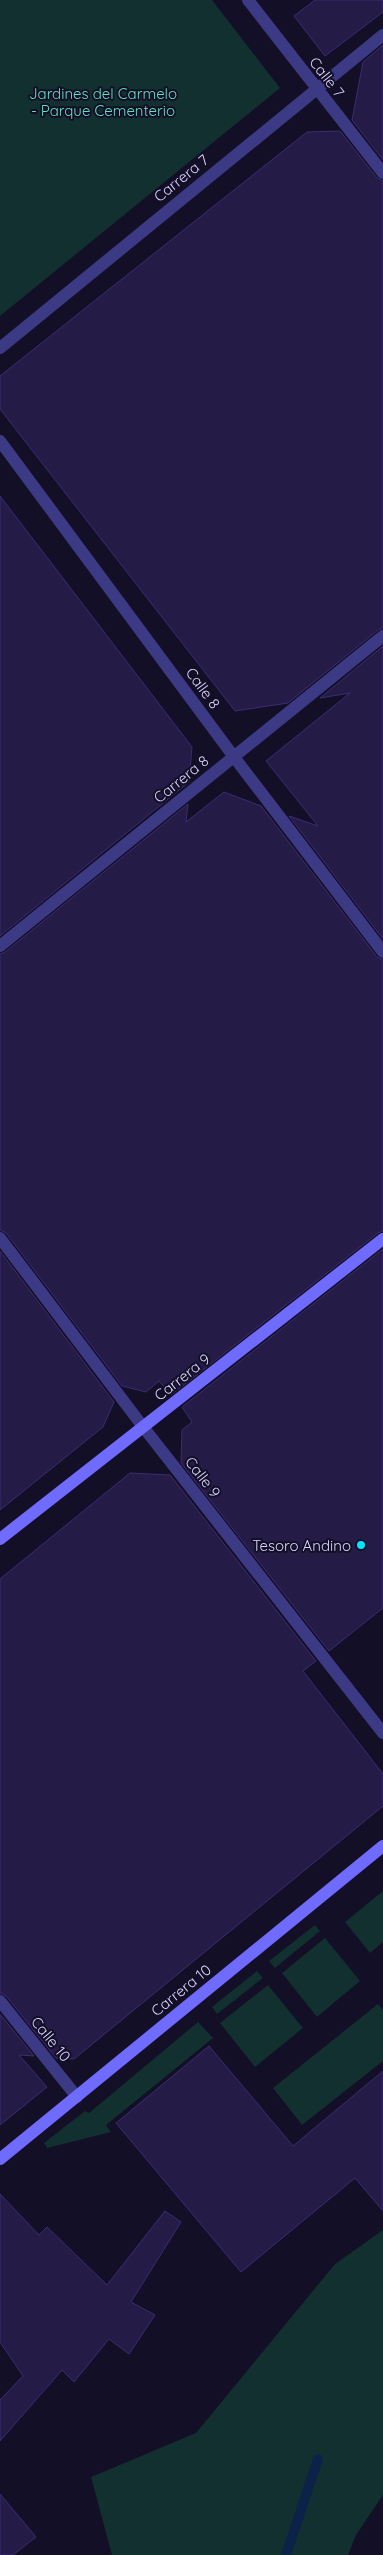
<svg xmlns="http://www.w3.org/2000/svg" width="383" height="2555" viewBox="0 0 383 2555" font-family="Quicksand,sans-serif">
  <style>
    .green { fill: #12302f }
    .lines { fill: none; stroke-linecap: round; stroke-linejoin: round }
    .stream { stroke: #0c2248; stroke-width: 10 }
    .building { fill: #241b47; stroke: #3b2d73 }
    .minor { stroke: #3d3a85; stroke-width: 12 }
    .secondary { stroke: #6f6bff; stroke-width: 12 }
    .poi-dot { fill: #00e5ff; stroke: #130f26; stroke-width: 2 }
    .labels { text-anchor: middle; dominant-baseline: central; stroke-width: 4; stroke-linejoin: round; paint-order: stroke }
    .street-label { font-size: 15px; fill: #d9d4ff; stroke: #130f26 }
    .park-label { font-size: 15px; fill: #5fe0c0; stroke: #130f26 }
    .poi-label { font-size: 15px; fill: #d9d4ff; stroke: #130f26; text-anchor: end }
  </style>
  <rect width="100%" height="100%" fill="#130f26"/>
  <!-- green -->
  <path class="green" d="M 0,0 L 212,0 L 280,88 L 0,316 Z
    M 383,1891 L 383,1942 L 370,1953 L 345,1922 Z
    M 315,1925 L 320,1931 L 275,1968 L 269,1961 Z
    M 325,1938 L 360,1981 L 317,2017 L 282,1973 Z
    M 257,1971 L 263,1978 L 217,2014 L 212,2007 Z
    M 268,1985 L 303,2028 L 255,2067 L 220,2023 Z
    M 378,2004 L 383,2010 L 383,2061 L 302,2125 L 273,2088 Z
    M 198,2022 L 213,2038 L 106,2125 L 111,2132 L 47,2148 L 44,2143 L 85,2111 L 89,2113 Z
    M 383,2230 L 383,2495 L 356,2535 L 348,2555 L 112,2555 L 91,2477 L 196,2433 L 335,2264 Z"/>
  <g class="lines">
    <!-- stream -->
    <path class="stream" d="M 286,2555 L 318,2459"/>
  </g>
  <!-- building -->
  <path class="building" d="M 315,0 L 383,0 L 383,12 L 325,56 L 294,16 Z
    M 383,45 L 383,160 L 352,120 L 363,62 Z
    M 340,131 L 377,178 L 383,181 L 383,628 L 378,630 L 288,703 L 235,711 L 0,409 L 0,376 L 307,132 Z
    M 0,496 L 192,747 L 189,782 L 0,936 Z
    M 383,646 L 383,939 L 289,816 L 318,826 L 266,761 L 350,693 L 320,698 Z
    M 224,792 L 261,806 L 377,957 L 383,960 L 383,1231 L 378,1233 L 171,1395 L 159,1381 L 146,1392 L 122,1386 L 6,1233 L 0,1230 L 0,954 L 5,952 L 188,804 L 186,822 Z
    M 383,1249 L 383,1608 L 329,1651 L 181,1463 L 182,1430 L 192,1422 L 182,1407 Z
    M 0,1251 L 114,1402 L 103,1427 L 0,1510 Z
    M 130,1473 L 170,1475 L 316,1661 L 303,1671 L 383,1774 L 383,1806 L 74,2059 L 56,2058 L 6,1996 L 0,1993 L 0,1579 Z
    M 0,2014 L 34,2056 L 19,2055 L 47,2087 L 0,2125 Z
    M 209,2046 L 293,2146 L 383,2071 L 383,2211 L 355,2178 L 241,2272 L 116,2123 Z
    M 0,2194 L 39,2235 L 47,2227 L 107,2285 L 165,2211 L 181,2222 L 131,2302 L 155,2315 L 129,2354 L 109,2339 L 74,2382 L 62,2370 L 0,2441 L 0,2400 L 23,2376 L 0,2342 Z
    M 0,2494 L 36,2537 L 13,2555 L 0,2555 Z"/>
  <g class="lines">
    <!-- minor -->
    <path class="minor" d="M 248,0 L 383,173
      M 0,348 L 383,35
      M 0,441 L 234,757 L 383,952
      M 0,946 L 383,636
      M 0,1238 L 144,1428 L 383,1733
      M 0,2001 L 77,2097"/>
    <!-- secondary -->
    <path class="secondary" d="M 0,1539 L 383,1239
      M 0,2159 L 383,1846"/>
  </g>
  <!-- markers -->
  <circle class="poi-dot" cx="361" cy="1545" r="5"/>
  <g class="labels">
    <!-- street labels -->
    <g class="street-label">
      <text transform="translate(327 77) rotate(52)">Calle 7</text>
      <text transform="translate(181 178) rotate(-39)">Carrera 7</text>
      <text transform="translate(203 688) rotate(54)">Calle 8</text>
      <text transform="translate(181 779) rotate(-39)">Carrera 8</text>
      <text transform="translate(182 1377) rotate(-38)">Carrera 9</text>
      <text transform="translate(203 1477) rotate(52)">Calle 9</text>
      <text transform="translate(181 1990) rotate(-39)">Carrera 10</text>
      <text transform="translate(51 2039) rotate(51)">Calle 10</text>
    </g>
    <!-- park labels -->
    <g class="park-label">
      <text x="103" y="93">Jardines del Carmelo<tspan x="103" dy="17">- Parque Cementerio</tspan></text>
    </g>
    <!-- poi labels -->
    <g class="poi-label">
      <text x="351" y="1545">Tesoro Andino</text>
    </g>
  </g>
</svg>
